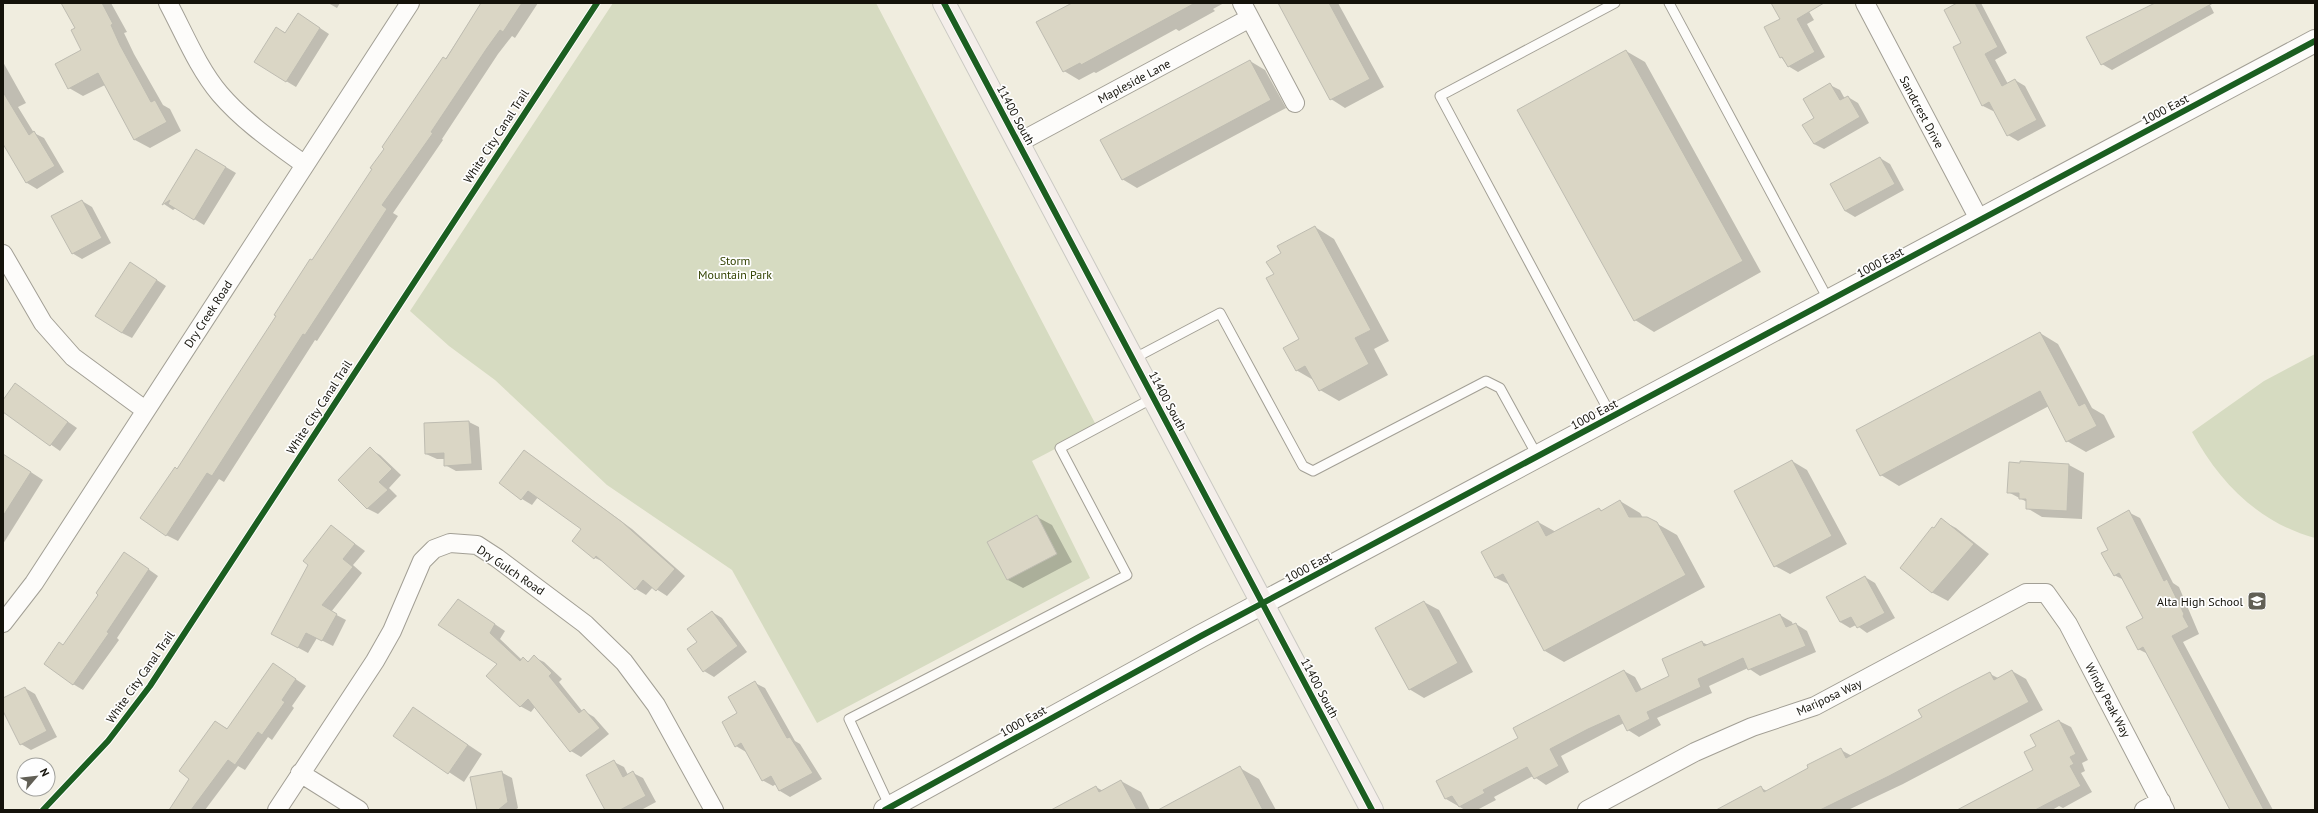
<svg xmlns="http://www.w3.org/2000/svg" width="2318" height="813" viewBox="0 0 2318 813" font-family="'PT Sans',sans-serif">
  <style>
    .green { fill: #d6dbc1 }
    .shadow { fill: #0003 }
    .building { fill: #dad6c5; stroke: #bebcb1 }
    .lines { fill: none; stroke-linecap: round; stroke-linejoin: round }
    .lane-casing { stroke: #a29f95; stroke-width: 11 }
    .street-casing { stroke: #a29f95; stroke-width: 20 }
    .secondary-casing { stroke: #a29f95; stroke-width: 24 }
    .primary-casing { stroke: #cac9c3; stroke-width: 24 }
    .lane { stroke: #fdfcfa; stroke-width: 9 }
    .street { stroke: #fdfcfa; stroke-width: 18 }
    .secondary { stroke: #fdfcfa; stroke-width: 22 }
    .primary { stroke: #f4eeea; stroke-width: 22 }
    .cycleway-casing { stroke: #fefefe; stroke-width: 8 }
    .cycleway { stroke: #1b5e20; stroke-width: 6 }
    .labels { text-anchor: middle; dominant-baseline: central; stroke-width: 3.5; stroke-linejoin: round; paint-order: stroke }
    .street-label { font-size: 12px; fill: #14120a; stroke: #fefefe }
    .park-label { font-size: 12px; fill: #334302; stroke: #fefefe }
    .poi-label { font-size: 12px; fill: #14120a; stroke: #fefefe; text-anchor: end }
  </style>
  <rect width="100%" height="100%" fill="#f0eddf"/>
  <!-- green -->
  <path class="green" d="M 613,3 L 876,3 L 1097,427 L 1032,461 L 1090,578 L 817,723 L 732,570 L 607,485 L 495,380 L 449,346 L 410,311 Z
    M 2315,354 L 2315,538 C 2259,523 2219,482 2192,432 L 2264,381 Z"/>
  <!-- shadow -->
  <path class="shadow" d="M 62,3 L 111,3 L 127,32 L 124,33 L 134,54 L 163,105 L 170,109 L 181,131 L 150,148 L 135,140 L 105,85 L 83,96 L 69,88 L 83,50 L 76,28 Z
    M 328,3 L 340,3 L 337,8 Z
    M 482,3 L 538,3 L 515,38 L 512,36 L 498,54 L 442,139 L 443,140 L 393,213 L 398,216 L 317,341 L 315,340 L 224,482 L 219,479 L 178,541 L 166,535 L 177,470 Z
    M 1075,3 L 1224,3 L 1213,9 L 1215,11 L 1179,31 L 1176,29 L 1096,73 L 1094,72 L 1079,80 L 1064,71 Z
    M 1279,3 L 1338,3 L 1384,87 L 1345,108 L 1331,99 Z
    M 1772,3 L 1804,3 L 1814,20 L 1807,24 L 1825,57 L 1798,72 L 1788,66 L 1781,57 L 1781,19 Z
    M 1959,3 L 1981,3 L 2007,53 L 1995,60 L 2008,84 L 2015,80 L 2025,86 L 2046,126 L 2018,141 L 2008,135 L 1995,110 L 1993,111 L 1983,106 L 1962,43 Z
    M 2156,3 L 2209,3 L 2214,13 L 2112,70 L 2102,64 Z
    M 308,20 L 329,34 L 296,87 L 286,81 L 277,28 L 286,33 Z
    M 1626,51 L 1645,62 L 1761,272 L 1654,332 L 1635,320 Z
    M 1250,61 L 1265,70 L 1286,108 L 1137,188 L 1122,179 Z
    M 3,62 L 26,103 L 18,107 L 34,133 L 44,138 L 64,172 L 37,189 L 27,183 L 3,142 Z
    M 1830,85 L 1840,90 L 1845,99 L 1848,97 L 1858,103 L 1869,123 L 1824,149 L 1814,144 L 1816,118 Z
    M 197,150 L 236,173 L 204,225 L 176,208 L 173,210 L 164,204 Z
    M 1880,158 L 1890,164 L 1904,190 L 1855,217 L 1845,211 Z
    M 82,201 L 92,207 L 111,243 L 82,259 L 72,253 Z
    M 1315,227 L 1334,239 L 1389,341 L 1374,349 L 1388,375 L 1339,401 L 1320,390 L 1315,381 L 1296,370 L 1300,339 L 1275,275 L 1283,254 Z
    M 140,269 L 166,286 L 132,338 L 122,333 Z
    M 2040,333 L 2058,344 L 2092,408 L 2104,415 L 2115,437 L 2086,452 L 2067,441 L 2049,406 L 1899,486 L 1881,475 Z
    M 15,385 L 77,428 L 60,451 L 3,411 L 3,401 Z
    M 469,422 L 479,427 L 482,470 L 456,471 L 445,465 L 445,459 L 437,459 L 426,454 Z
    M 370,449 L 380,455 L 401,475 L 389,488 L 397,496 L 378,514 L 368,509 L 339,480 Z
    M 525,451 L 632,529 L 685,576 L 667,596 L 653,587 L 646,595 L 636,589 L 606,563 L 595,558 L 573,541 L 583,529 L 538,497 L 532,505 L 522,499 Z
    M 1792,461 L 1807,470 L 1847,544 L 1790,574 L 1775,566 Z
    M 3,465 L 20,465 L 43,480 L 3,544 Z
    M 2069,465 L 2084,473 L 2082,519 L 2042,517 L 2027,508 L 2027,502 L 2008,492 Z
    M 1620,501 L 1640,513 L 1643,518 L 1647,518 L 1677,535 L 1705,587 L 1564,662 L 1545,651 L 1510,585 L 1496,578 L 1483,552 L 1538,522 L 1556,532 L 1599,509 L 1603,511 Z
    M 2128,512 L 2140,518 L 2173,583 L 2179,587 L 2199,634 L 2183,642 L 2273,810 L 2231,810 L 2148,654 L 2138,649 L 2144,618 L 2124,580 L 2114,575 L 2110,550 Z
    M 1037,517 L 1052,525 L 1072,562 L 1023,588 L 1008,580 L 988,543 Z
    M 1941,520 L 1956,528 L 1989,554 L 1948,601 L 1933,593 L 1901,568 Z
    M 332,527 L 365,551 L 353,565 L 362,573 L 331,612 L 346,620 L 333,646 L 317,638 L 308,653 L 282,639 Z
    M 134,559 L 158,576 L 117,638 L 119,640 L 83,690 L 73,684 L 63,646 L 100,594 Z
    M 1865,577 L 1875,583 L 1895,618 L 1867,633 L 1856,625 L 1850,628 L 1840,622 Z
    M 1424,602 L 1439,610 L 1473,672 L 1424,698 L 1409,689 Z
    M 468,606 L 505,631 L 500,639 L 522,660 L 523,658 L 529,662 L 534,657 L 544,662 L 562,679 L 559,682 L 583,712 L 584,711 L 594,717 L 609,734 L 581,757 L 571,751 L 535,707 L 531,712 L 520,706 Z
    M 712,612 L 722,618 L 747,652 L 714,677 L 704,671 L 698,642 Z
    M 1780,615 L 1792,622 L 1793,625 L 1796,624 L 1807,631 L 1816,652 L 1760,676 L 1748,668 L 1709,686 L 1712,693 L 1657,718 L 1661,725 L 1639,737 L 1628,730 L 1624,723 L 1561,756 L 1569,772 L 1546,785 L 1533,776 L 1494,797 L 1496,800 L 1477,810 L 1465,810 L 1446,799 L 1519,738 L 1624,671 L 1635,677 L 1642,690 L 1671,676 L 1702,642 L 1708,645 Z
    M 273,664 L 306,686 L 292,706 L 294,708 L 272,740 L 268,737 L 245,770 L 238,766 L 205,810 L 170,810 L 190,778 L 216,722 L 228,729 Z
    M 2012,671 L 2026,679 L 2043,710 L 1903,784 L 1848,810 L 1718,810 L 1761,788 L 1767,791 L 1841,750 L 1852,756 L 1924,718 L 1990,674 L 1998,678 Z
    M 755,683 L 765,688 L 795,741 L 800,744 L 822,779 L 790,797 L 780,791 L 776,784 L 773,786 L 762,780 L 746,752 L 736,746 L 739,714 Z
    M 25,688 L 35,694 L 57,737 L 31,750 L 21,744 L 3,709 L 3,700 Z
    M 413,708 L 482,754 L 464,782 L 394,736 Z
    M 2059,721 L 2071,727 L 2088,760 L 2082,763 L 2085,771 L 2081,773 L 2092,792 L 2063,808 L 2059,806 L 2052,810 L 1961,810 L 2035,771 L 2037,746 Z
    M 614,762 L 624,767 L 628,775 L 633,773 L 643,778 L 656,802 L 641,810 L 606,810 Z
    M 1240,768 L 1259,779 L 1276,810 L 1188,810 Z
    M 501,772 L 512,778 L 518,808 L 515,810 L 478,810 Z
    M 1121,781 L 1141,792 L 1150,810 L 1053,810 L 1096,787 L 1103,791 Z"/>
  <!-- building -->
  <path class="building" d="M 61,3 L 102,3 L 113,24 L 111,25 L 120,45 L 151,102 L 155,100 L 167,122 L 134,140 L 98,73 L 68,89 L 55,64 L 81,50 L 71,30 L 75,28 Z
    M 481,3 L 522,3 L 503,32 L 500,30 L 487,48 L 431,132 L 433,133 L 382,205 L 387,209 L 305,335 L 303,334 L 212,476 L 207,473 L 166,536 L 140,518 L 175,467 L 177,469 L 220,402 L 276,316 L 274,315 L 310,259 L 312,260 L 372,169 L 370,168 L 384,149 L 382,147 L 443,57 L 446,59 Z
    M 1072,3 L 1195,3 L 1081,65 L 1080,63 L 1063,72 L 1036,22 Z
    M 1278,3 L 1329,3 L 1370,79 L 1330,100 Z
    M 1771,3 L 1824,3 L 1797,19 L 1815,52 L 1788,67 L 1782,57 L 1780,58 L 1764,27 L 1780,19 Z
    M 1957,3 L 1975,3 L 1998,47 L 1985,54 L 2002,86 L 2015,79 L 2037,120 L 2007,136 L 1989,102 L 1982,106 L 1953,47 L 1961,43 L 1944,10 Z
    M 2155,3 L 2213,3 L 2101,65 L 2086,37 Z
    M 298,13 L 320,28 L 286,82 L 254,62 L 276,27 L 285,33 Z
    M 1626,50 L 1743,261 L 1634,321 L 1517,110 Z
    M 1250,60 L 1271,100 L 1122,180 L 1100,140 Z
    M 1830,83 L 1840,100 L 1848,96 L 1860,117 L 1814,144 L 1802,125 L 1814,118 L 1803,99 Z
    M 3,92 L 29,135 L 34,131 L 55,166 L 26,183 L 3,144 Z
    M 196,149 L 226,167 L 194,220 L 168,204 L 170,200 L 162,205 Z
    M 1880,157 L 1895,184 L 1845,211 L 1830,184 Z
    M 82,200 L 102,238 L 72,254 L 51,216 Z
    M 1315,226 L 1371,330 L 1355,338 L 1369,364 L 1319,391 L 1305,366 L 1296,371 L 1283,348 L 1299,339 L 1266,278 L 1274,274 L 1266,262 L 1281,253 L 1277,246 Z
    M 130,262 L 157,280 L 122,333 L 95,316 Z
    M 2040,332 L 2079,406 L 2085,403 L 2097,426 L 2066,442 L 2040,391 L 1880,476 L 1856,430 Z
    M 15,383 L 68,422 L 50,446 L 3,412 L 3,400 Z
    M 469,421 L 472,464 L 444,466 L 444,453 L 425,454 L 424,423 Z
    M 370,447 L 392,469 L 379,482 L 388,490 L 367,509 L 338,480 Z
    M 524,450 L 622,522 L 675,569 L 656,591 L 643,580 L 635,590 L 596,556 L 594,559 L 572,541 L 581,529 L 528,491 L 521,500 L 499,483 Z
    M 3,454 L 31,472 L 3,516 Z
    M 1792,460 L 1832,536 L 1774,567 L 1734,491 Z
    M 2020,461 L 2069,464 L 2067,511 L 2026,509 L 2026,499 L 2019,499 L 2019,493 L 2007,493 L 2009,462 L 2020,463 Z
    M 1620,500 L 1629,517 L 1647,517 L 1657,522 L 1686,575 L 1544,651 L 1503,574 L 1495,578 L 1481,552 L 1538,521 L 1546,536 L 1599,508 L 1601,511 Z
    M 2129,510 L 2164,581 L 2167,579 L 2184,614 L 2183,616 L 2189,627 L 2172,636 L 2264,810 L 2230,810 L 2143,647 L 2138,650 L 2126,627 L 2143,618 L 2119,573 L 2114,576 L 2101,553 L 2108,550 L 2097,528 Z
    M 1037,515 L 1057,554 L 1007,580 L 987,542 Z
    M 1941,518 L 1974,544 L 1932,593 L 1900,568 L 1932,527 L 1934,528 Z
    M 331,525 L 355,544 L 343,559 L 353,567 L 322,605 L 337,614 L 322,641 L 306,633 L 298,648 L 271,634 L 308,565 L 303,561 Z
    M 124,552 L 149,569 L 107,632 L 109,633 L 73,685 L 44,664 L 59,642 L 63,645 L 98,595 L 96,593 Z
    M 1865,576 L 1885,613 L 1857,628 L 1851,617 L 1840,622 L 1826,597 Z
    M 458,599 L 495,624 L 490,633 L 520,661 L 523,657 L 528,662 L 534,655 L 552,673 L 549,676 L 579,713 L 584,709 L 600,728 L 570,752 L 528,699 L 520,707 L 486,676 L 497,664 L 438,625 Z
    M 1424,601 L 1458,663 L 1409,690 L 1375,628 Z
    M 712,611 L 738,646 L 703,672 L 687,649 L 697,642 L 687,629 Z
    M 1780,614 L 1786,627 L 1796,623 L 1806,646 L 1748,670 L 1743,658 L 1698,679 L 1701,687 L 1647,712 L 1650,719 L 1627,731 L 1619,715 L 1588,729 L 1550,749 L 1559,766 L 1534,779 L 1527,767 L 1483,790 L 1485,793 L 1459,807 L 1452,796 L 1445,799 L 1436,781 L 1518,738 L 1513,728 L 1624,670 L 1636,692 L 1669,676 L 1662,659 L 1702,641 L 1704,646 Z
    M 273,663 L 296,679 L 282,700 L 285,702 L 262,735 L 258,732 L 235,765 L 228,760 L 191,810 L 169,810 L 189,779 L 179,771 L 215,721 L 227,729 Z
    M 2012,670 L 2029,702 L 1889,776 L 1820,810 L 1716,810 L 1761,786 L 1764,792 L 1808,768 L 1807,765 L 1841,748 L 1846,758 L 1922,717 L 1918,710 L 1955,690 L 1990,672 L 1994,680 Z
    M 755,681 L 787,738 L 790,737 L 813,773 L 779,791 L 771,776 L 762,781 L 741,743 L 735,747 L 722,722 L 737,713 L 728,697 Z
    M 25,687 L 47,731 L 20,745 L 3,711 L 3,698 Z
    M 413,707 L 468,745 L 448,774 L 393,736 Z
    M 2059,720 L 2076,754 L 2070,757 L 2074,764 L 2070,766 L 2081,786 L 2035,810 L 1957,810 L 2033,770 L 2024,752 L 2036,746 L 2030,735 Z
    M 614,760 L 623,777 L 633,771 L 646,796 L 620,810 L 605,810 L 586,775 Z
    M 1240,766 L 1263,810 L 1158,810 Z
    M 502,771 L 508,802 L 498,810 L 477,810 L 470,777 Z
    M 1121,780 L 1137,810 L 1051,810 L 1096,786 L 1099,792 Z"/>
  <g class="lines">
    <defs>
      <path id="lane" d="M 1669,3 L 1829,301
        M 1133,359 L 1220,313 L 1303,466 L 1313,471 L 1486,381 L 1500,388 L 1538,457
        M 1612,417 L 1440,96 L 1615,3
        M 890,807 L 849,719 L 1127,575 L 1060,448 L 1153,398"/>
      <path id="street" d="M 168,3 C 184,33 198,68 220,94 C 244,122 275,143 305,165
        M 1242,3 L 1295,103
        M 1865,3 L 1980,221
        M 1018,143 L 1250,18
        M 3,254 L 43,323 L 73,357 L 145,410
        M 3,623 L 34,583 L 410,3
        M 300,773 L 359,810
        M 277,810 L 375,661 L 392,631 L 422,561 L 434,549 L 450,543 L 477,545 L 497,558 L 585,624 L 624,662 L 656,705 L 714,810
        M 1587,810 L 1695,752 L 1752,727 L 1815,706 L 2026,593 L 2046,593 L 2068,624 L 2165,810
        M 2144,810 L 2161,801"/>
      <path id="secondary" d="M 885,810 L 1201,636 L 2315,41"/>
      <path id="primary" d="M 944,3 L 1372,810"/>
    </defs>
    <!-- lane casing -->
    <use href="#lane" class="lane-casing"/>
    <!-- street casing -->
    <use href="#street" class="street-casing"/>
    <!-- secondary casing -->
    <use href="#secondary" class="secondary-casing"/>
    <!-- primary casing -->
    <use href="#primary" class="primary-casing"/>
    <!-- lane -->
    <use href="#lane" class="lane"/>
    <!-- street -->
    <use href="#street" class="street"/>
    <!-- secondary -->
    <use href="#secondary" class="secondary"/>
    <!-- primary -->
    <use href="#primary" class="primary"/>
    <defs>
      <path id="cycleway" d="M 944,3 L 1372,810
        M 43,810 L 108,741 L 150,686 L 597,3
        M 885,810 L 1201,636 L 2315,41"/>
    </defs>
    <!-- cycleway casing -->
    <use href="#cycleway" class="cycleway-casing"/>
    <!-- cycleway -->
    <use href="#cycleway" class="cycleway"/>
  </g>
  <!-- icons -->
  <defs>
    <symbol id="school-square" viewBox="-11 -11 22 22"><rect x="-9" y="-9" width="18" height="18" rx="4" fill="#615f55" stroke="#fefefe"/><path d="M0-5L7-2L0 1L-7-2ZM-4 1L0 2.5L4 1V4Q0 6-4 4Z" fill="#fff"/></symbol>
  </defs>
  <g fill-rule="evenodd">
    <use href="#school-square" x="2246" y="590" width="22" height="22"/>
  </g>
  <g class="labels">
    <!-- street labels -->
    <g class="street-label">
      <text transform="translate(1134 81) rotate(-28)">Mapleside Lane</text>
      <text transform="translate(2165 109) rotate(-28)">1000 East</text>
      <text transform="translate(1922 112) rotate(62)">Sandcrest Drive</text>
      <text transform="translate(1016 115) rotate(62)">11400 South</text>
      <text transform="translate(496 136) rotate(-57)">White City Canal Trail</text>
      <text transform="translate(1880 262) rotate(-28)">1000 East</text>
      <text transform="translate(208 314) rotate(-57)">Dry Creek Road</text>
      <text transform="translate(1168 401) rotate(62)">11400 South</text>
      <text transform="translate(319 407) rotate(-57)">White City Canal Trail</text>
      <text transform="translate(1594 414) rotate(-28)">1000 East</text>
      <text transform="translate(1308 567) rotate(-28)">1000 East</text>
      <text transform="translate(511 570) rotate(34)">Dry Gulch Road</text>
      <text transform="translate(140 677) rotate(-55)">White City Canal Trail</text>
      <text transform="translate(1320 688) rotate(62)">11400 South</text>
      <text transform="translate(1829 697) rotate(-25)">Mariposa Way</text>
      <text transform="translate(2108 700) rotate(62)">Windy Peak Way</text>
      <text transform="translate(1023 721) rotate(-29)">1000 East</text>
    </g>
    <!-- park labels -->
    <g class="park-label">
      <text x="735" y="260">Storm<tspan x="735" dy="14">Mountain Park</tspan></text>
    </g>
    <!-- poi labels -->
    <g class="poi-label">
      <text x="2243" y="601">Alta High School</text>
    </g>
  </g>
  <!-- border -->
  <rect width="2318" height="813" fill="none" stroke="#14120a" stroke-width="8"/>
  <!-- north arrow -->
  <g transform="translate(36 777) rotate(62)"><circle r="19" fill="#fefefe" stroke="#a0a09c"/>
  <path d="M0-3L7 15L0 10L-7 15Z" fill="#615f55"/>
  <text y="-6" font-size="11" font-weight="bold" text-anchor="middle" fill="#14120a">N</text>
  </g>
</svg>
